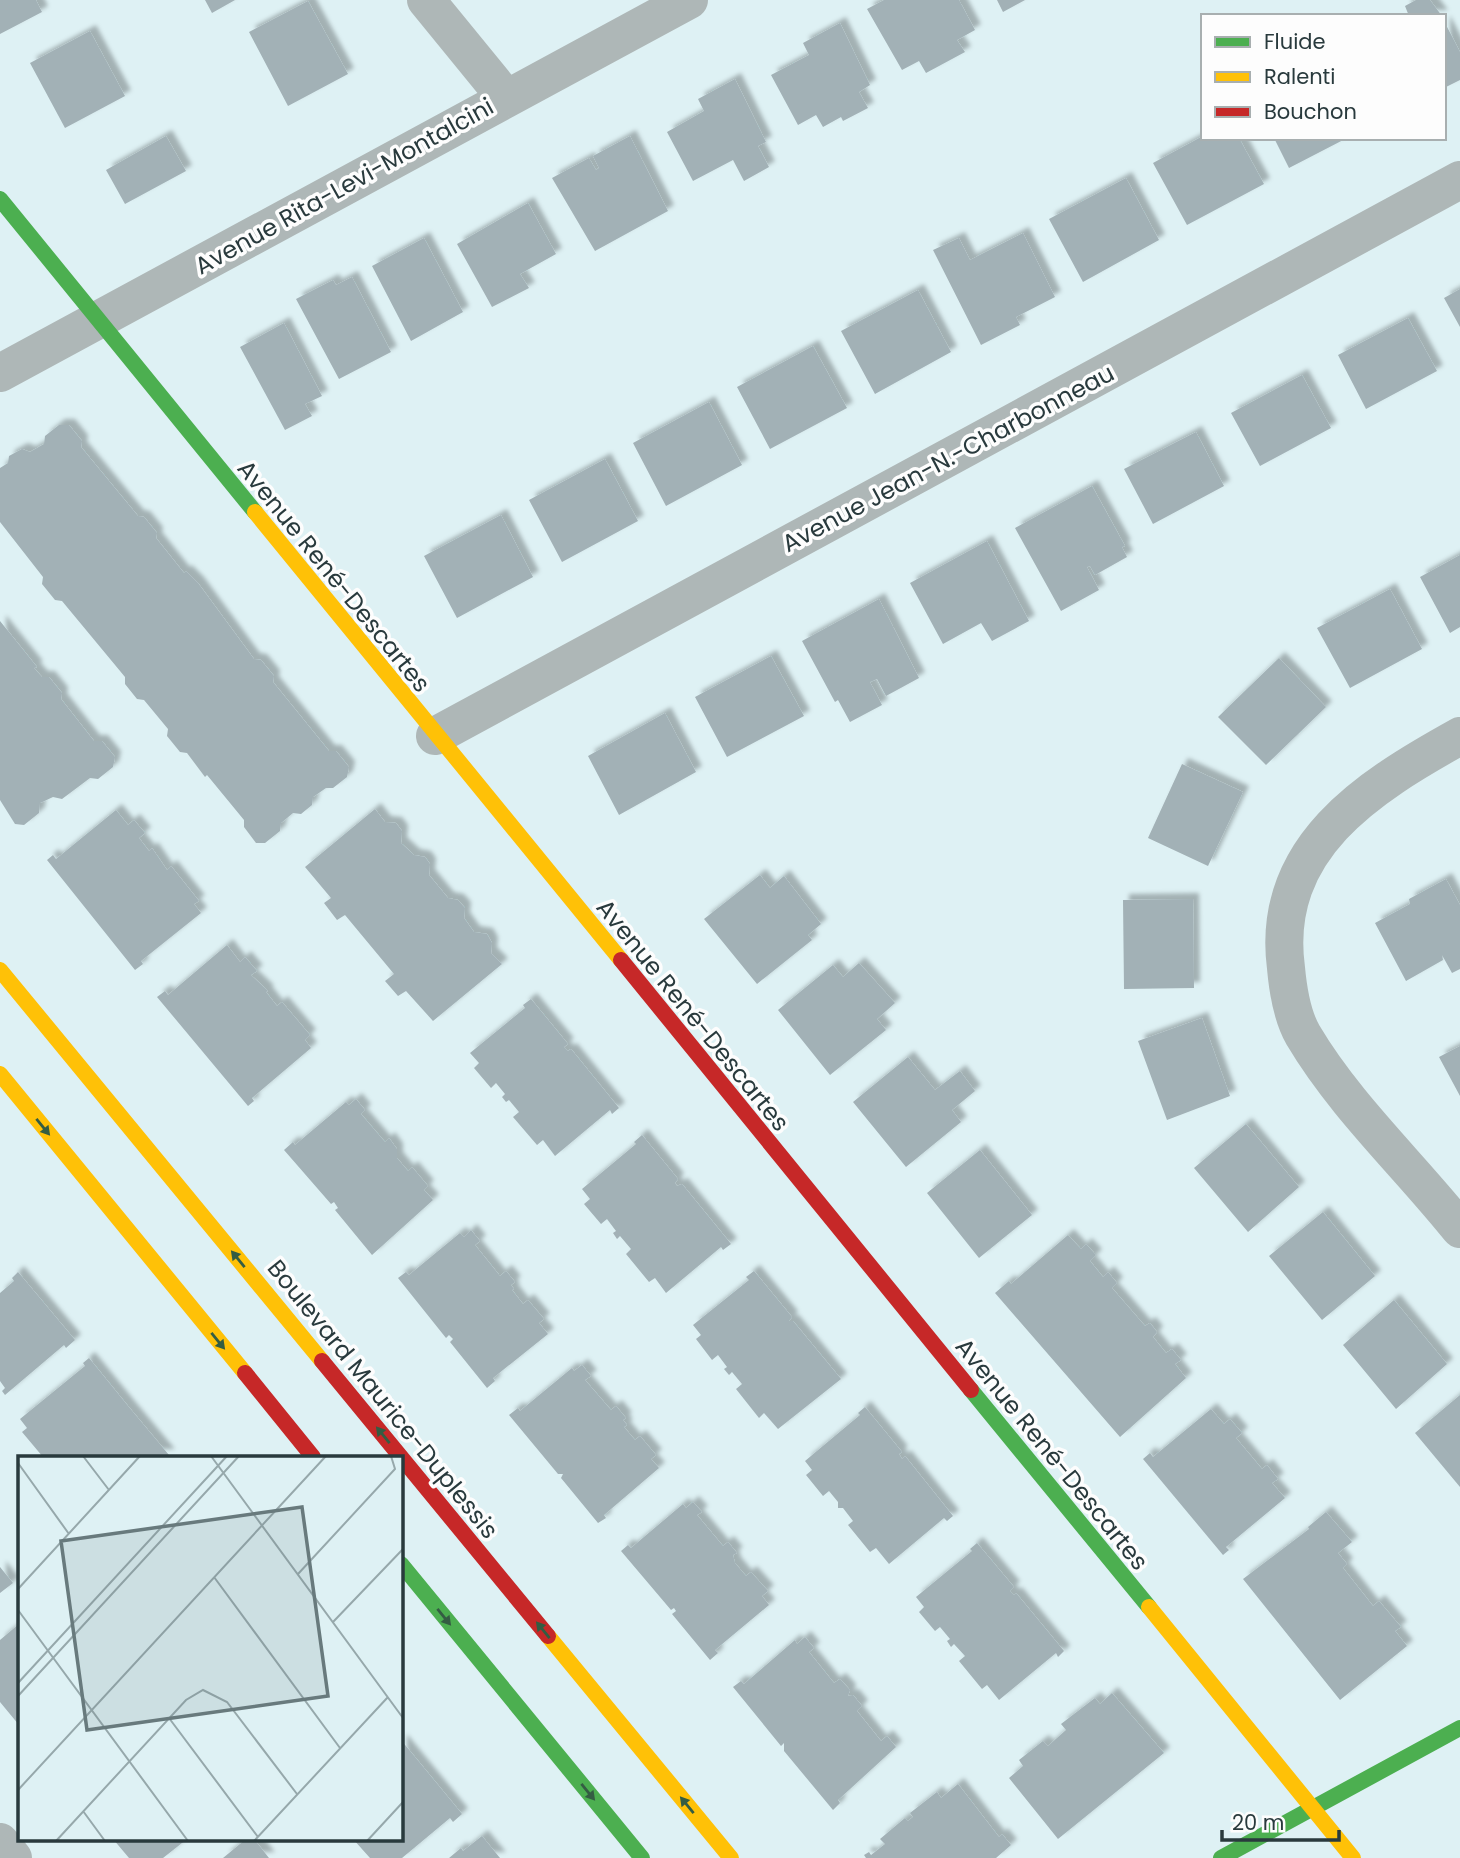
<svg xmlns="http://www.w3.org/2000/svg" width="1460" height="1858" viewBox="0 0 1460 1858" font-family="Poppins,sans-serif">
  <style>
    .building { fill: #a2b1b6; filter: url(#shadow) }
    .lines { fill: none; stroke-linecap: round; stroke-linejoin: round }
    .street { stroke: #aeb7b7; stroke-width: 38 }
    .fast { stroke: #4caf50; stroke-width: 16 }
    .slow { stroke: #ffc107; stroke-width: 16 }
    .jam { stroke: #c62828; stroke-width: 16 }
    .oneway { fill: #345d43 }
    .labels { text-anchor: middle; dominant-baseline: central; stroke-width: 7; stroke-linejoin: round; paint-order: stroke }
    .street-label { font-size: 24px; fill: #293a3d; stroke: #fdfdfd }
    .inset-road { fill: none; stroke: #96a8ab; stroke-width: 2 }
    .view { fill: #687a7d; fill-opacity: 0.15; stroke: #687a7d; stroke-width: 3.5 }
    .inset-edge { fill: none; stroke: #293a3d; stroke-width: 3.5 }
  </style>
  <defs>
    <filter id="shadow"><feDropShadow dx="6" dy="-6" stdDeviation="2" flood-color="#0004"/></filter>
  </defs>
  <rect width="100%" height="100%" fill="#def1f4"/>
  <!-- building -->
  <path class="building" d="M 0,0 L 36,0 L 42,12 L 0,34 Z
    M 205,0 L 235,0 L 212,13 Z
    M 884,0 L 959,0 L 975,30 L 957,40 L 965,52 L 926,73 L 919,61 L 902,70 L 867,9 Z
    M 997,0 L 1025,0 L 1003,12 Z
    M 1416,0 L 1430,0 L 1442,16 L 1409,16 L 1405,6 Z
    M 308,1 L 348,74 L 288,106 L 249,32 Z
    M 1444,21 L 1460,52 L 1460,80 L 1444,88 Z
    M 840,23 L 870,85 L 859,92 L 868,108 L 843,121 L 841,117 L 823,127 L 816,115 L 798,125 L 771,75 L 809,55 L 803,43 Z
    M 90,31 L 125,96 L 65,128 L 30,63 Z
    M 735,79 L 766,142 L 758,146 L 769,167 L 744,181 L 733,160 L 693,181 L 667,132 L 704,111 L 698,99 Z
    M 166,136 L 186,171 L 125,204 L 106,170 Z
    M 630,136 L 668,211 L 595,251 L 552,178 L 589,158 L 596,170 L 599,168 L 593,156 Z
    M 1203,136 L 1239,138 L 1264,184 L 1187,225 L 1153,163 Z
    M 1274,138 L 1347,138 L 1289,168 Z
    M 1126,178 L 1159,240 L 1083,282 L 1049,219 Z
    M 528,203 L 556,254 L 520,274 L 529,288 L 492,307 L 457,244 Z
    M 1023,233 L 1055,297 L 1016,317 L 1020,325 L 981,345 L 933,250 L 959,238 L 970,260 Z
    M 424,238 L 463,312 L 411,341 L 372,266 Z
    M 352,277 L 391,352 L 339,379 L 296,299 L 333,280 L 336,285 Z
    M 1460,289 L 1460,327 L 1444,298 Z
    M 918,290 L 951,352 L 875,394 L 841,331 Z
    M 1408,318 L 1437,371 L 1366,409 L 1338,355 Z
    M 284,323 L 322,396 L 305,404 L 312,416 L 285,430 L 240,347 Z
    M 813,346 L 847,408 L 770,449 L 737,387 Z
    M 1302,375 L 1331,428 L 1260,466 L 1231,413 Z
    M 709,402 L 742,465 L 666,506 L 633,443 Z
    M 59,425 L 69,425 L 82,441 L 81,447 L 138,516 L 144,517 L 157,533 L 156,538 L 184,573 L 186,571 L 198,583 L 254,659 L 261,660 L 274,676 L 273,682 L 329,751 L 336,751 L 349,767 L 347,777 L 333,788 L 326,788 L 313,797 L 312,805 L 301,814 L 293,813 L 281,823 L 280,831 L 265,843 L 256,843 L 244,827 L 244,820 L 207,775 L 205,777 L 187,753 L 180,752 L 167,736 L 168,729 L 144,700 L 137,699 L 125,684 L 125,677 L 62,601 L 55,600 L 42,584 L 43,577 L 0,522 L 0,468 L 8,463 L 9,456 L 22,449 L 30,452 L 44,444 L 45,436 Z
    M 1196,432 L 1224,486 L 1153,524 L 1124,469 Z
    M 605,459 L 638,521 L 562,562 L 529,500 Z
    M 1092,486 L 1125,546 L 1122,547 L 1127,557 L 1095,575 L 1090,566 L 1087,567 L 1099,590 L 1061,611 L 1015,528 Z
    M 501,515 L 533,577 L 457,618 L 424,556 Z
    M 987,541 L 1029,621 L 992,641 L 981,623 L 943,644 L 910,583 Z
    M 1460,555 L 1460,627 L 1450,633 L 1420,577 Z
    M 1390,589 L 1422,649 L 1350,688 L 1317,628 Z
    M 879,599 L 919,678 L 886,696 L 877,679 L 870,682 L 882,705 L 850,722 L 838,700 L 835,702 L 802,641 Z
    M 0,621 L 37,667 L 34,668 L 42,677 L 49,677 L 62,693 L 61,699 L 94,741 L 102,741 L 115,757 L 113,767 L 98,779 L 90,778 L 62,799 L 53,797 L 40,803 L 39,813 L 24,825 L 15,824 L 0,800 Z
    M 771,656 L 804,716 L 727,757 L 695,697 Z
    M 1279,658 L 1326,707 L 1266,765 L 1218,717 Z
    M 665,713 L 696,772 L 619,815 L 588,756 Z
    M 1182,764 L 1243,792 L 1208,866 L 1148,838 Z
    M 375,809 L 385,822 L 396,823 L 402,831 L 401,843 L 414,855 L 425,857 L 430,864 L 429,875 L 448,898 L 458,900 L 465,908 L 464,918 L 474,932 L 487,934 L 492,943 L 491,953 L 502,964 L 433,1021 L 406,991 L 398,996 L 385,981 L 394,974 L 345,915 L 337,920 L 324,903 L 331,898 L 305,867 Z
    M 116,810 L 128,825 L 134,820 L 145,833 L 139,838 L 149,851 L 152,848 L 167,870 L 171,866 L 199,901 L 194,904 L 201,913 L 141,961 L 143,964 L 135,970 L 47,860 L 53,855 L 56,859 Z
    M 760,875 L 770,888 L 784,876 L 821,924 L 808,935 L 812,940 L 757,984 L 704,919 Z
    M 1446,879 L 1460,905 L 1460,969 L 1452,973 L 1442,955 L 1443,960 L 1406,981 L 1375,923 L 1410,904 L 1409,899 Z
    M 1193,899 L 1194,988 L 1124,989 L 1123,900 Z
    M 227,945 L 240,962 L 245,957 L 257,971 L 251,975 L 268,991 L 266,992 L 277,1006 L 282,1002 L 310,1035 L 305,1040 L 311,1048 L 252,1098 L 254,1101 L 248,1106 L 157,997 L 165,991 L 168,995 Z
    M 859,963 L 895,1003 L 877,1019 L 886,1030 L 830,1075 L 778,1010 L 833,965 L 843,977 Z
    M 531,999 L 568,1044 L 564,1047 L 568,1051 L 571,1049 L 619,1108 L 612,1114 L 610,1110 L 555,1156 L 543,1140 L 537,1145 L 513,1117 L 519,1112 L 509,1100 L 506,1102 L 502,1097 L 505,1094 L 496,1083 L 491,1088 L 474,1068 L 479,1063 L 470,1053 L 525,1008 L 523,1005 Z
    M 1202,1018 L 1230,1096 L 1167,1120 L 1138,1041 Z
    M 1460,1046 L 1460,1096 L 1439,1057 Z
    M 908,1057 L 935,1090 L 960,1071 L 975,1091 L 952,1110 L 961,1122 L 906,1167 L 853,1102 Z
    M 356,1099 L 365,1110 L 361,1114 L 385,1142 L 389,1138 L 397,1149 L 397,1158 L 408,1171 L 412,1167 L 428,1186 L 424,1190 L 433,1200 L 372,1255 L 335,1210 L 338,1208 L 334,1202 L 331,1204 L 284,1150 L 293,1142 L 295,1145 L 346,1102 L 349,1105 Z
    M 1246,1124 L 1299,1187 L 1248,1232 L 1194,1168 Z
    M 642,1135 L 678,1179 L 675,1183 L 677,1186 L 682,1184 L 731,1244 L 723,1250 L 721,1247 L 666,1293 L 655,1278 L 649,1282 L 626,1254 L 631,1249 L 620,1236 L 617,1239 L 613,1233 L 616,1231 L 607,1219 L 601,1224 L 584,1204 L 590,1199 L 582,1189 L 636,1144 L 634,1142 Z
    M 980,1150 L 1032,1215 L 979,1258 L 927,1193 Z
    M 1323,1212 L 1375,1276 L 1322,1320 L 1269,1256 Z
    M 471,1230 L 480,1241 L 475,1245 L 500,1276 L 506,1271 L 515,1282 L 511,1285 L 514,1289 L 512,1290 L 523,1304 L 528,1300 L 544,1319 L 539,1323 L 548,1334 L 493,1378 L 495,1381 L 487,1388 L 450,1342 L 453,1339 L 449,1335 L 446,1338 L 398,1278 L 406,1272 L 409,1275 L 460,1233 L 464,1237 Z
    M 1068,1235 L 1081,1249 L 1086,1244 L 1096,1255 L 1090,1261 L 1103,1277 L 1108,1272 L 1117,1283 L 1112,1288 L 1145,1326 L 1150,1323 L 1157,1332 L 1153,1337 L 1166,1353 L 1172,1349 L 1181,1360 L 1175,1364 L 1186,1378 L 1120,1437 L 995,1293 L 1009,1281 L 1011,1284 Z
    M 754,1271 L 792,1317 L 789,1321 L 793,1321 L 841,1379 L 778,1429 L 764,1413 L 759,1418 L 736,1389 L 742,1384 L 732,1372 L 729,1375 L 724,1369 L 727,1367 L 718,1355 L 712,1360 L 696,1339 L 701,1335 L 693,1325 L 749,1280 L 746,1277 Z
    M 18,1272 L 75,1340 L 66,1348 L 64,1345 L 5,1395 L 2,1391 L 5,1388 L 0,1381 L 0,1293 L 14,1281 L 12,1278 Z
    M 1394,1300 L 1447,1364 L 1396,1409 L 1343,1345 Z
    M 89,1358 L 128,1406 L 169,1455 L 43,1457 L 22,1432 L 27,1428 L 20,1419 L 85,1366 L 83,1363 Z
    M 582,1365 L 591,1376 L 585,1380 L 611,1410 L 616,1406 L 626,1418 L 623,1420 L 627,1425 L 624,1427 L 635,1440 L 640,1436 L 656,1455 L 651,1459 L 659,1468 L 604,1515 L 606,1518 L 598,1523 L 561,1478 L 563,1474 L 558,1474 L 509,1415 L 518,1408 L 520,1411 L 572,1368 L 574,1371 Z
    M 1460,1395 L 1460,1487 L 1415,1433 Z
    M 865,1407 L 902,1452 L 899,1454 L 902,1459 L 905,1456 L 953,1516 L 947,1521 L 944,1518 L 889,1564 L 876,1548 L 870,1552 L 848,1525 L 853,1521 L 843,1508 L 838,1508 L 838,1502 L 829,1491 L 823,1496 L 806,1475 L 812,1470 L 805,1461 L 860,1415 L 858,1413 Z
    M 1211,1409 L 1224,1424 L 1230,1419 L 1242,1433 L 1236,1438 L 1262,1469 L 1267,1465 L 1278,1479 L 1272,1483 L 1285,1498 L 1226,1547 L 1229,1550 L 1223,1555 L 1143,1459 L 1150,1453 L 1153,1457 Z
    M 693,1502 L 702,1512 L 697,1515 L 723,1546 L 728,1542 L 737,1553 L 733,1555 L 735,1563 L 746,1576 L 751,1572 L 768,1591 L 762,1596 L 769,1605 L 715,1650 L 718,1653 L 710,1660 L 672,1614 L 676,1611 L 674,1608 L 671,1610 L 621,1551 L 628,1545 L 631,1548 L 683,1504 L 686,1508 Z
    M 1326,1512 L 1352,1542 L 1338,1553 L 1347,1564 L 1343,1568 L 1373,1606 L 1379,1601 L 1401,1627 L 1395,1631 L 1407,1646 L 1340,1700 L 1243,1579 L 1309,1529 L 1308,1527 Z
    M 977,1543 L 1014,1587 L 1010,1591 L 1014,1595 L 1016,1593 L 1064,1651 L 1058,1657 L 1056,1653 L 999,1700 L 987,1685 L 982,1689 L 959,1661 L 965,1656 L 954,1644 L 951,1647 L 947,1641 L 950,1639 L 940,1627 L 935,1631 L 919,1612 L 924,1607 L 916,1597 L 972,1551 L 970,1549 Z
    M 0,1567 L 13,1583 L 0,1593 Z
    M 19,1624 L 19,1725 L 0,1702 L 0,1640 Z
    M 805,1637 L 814,1648 L 809,1652 L 834,1683 L 840,1679 L 850,1690 L 848,1696 L 853,1695 L 862,1706 L 857,1711 L 881,1741 L 887,1736 L 896,1747 L 838,1800 L 840,1803 L 833,1810 L 784,1751 L 784,1743 L 781,1746 L 733,1687 L 741,1681 L 744,1684 L 795,1640 L 797,1644 Z
    M 1112,1693 L 1164,1753 L 1058,1839 L 1009,1778 L 1023,1766 L 1019,1760 L 1043,1741 L 1048,1746 L 1066,1730 L 1061,1724 L 1095,1698 L 1100,1704 Z
    M 401,1740 L 462,1814 L 453,1822 L 450,1818 L 402,1858 L 370,1858 L 353,1839 L 401,1839 Z
    M 958,1784 L 999,1837 L 1002,1834 L 1011,1845 L 996,1858 L 866,1858 L 864,1855 L 869,1852 L 871,1855 L 885,1844 L 880,1839 L 905,1818 L 908,1821 L 913,1817 L 910,1813 L 937,1792 L 941,1798 Z
    M 482,1836 L 500,1858 L 449,1858 L 461,1848 L 463,1851 Z
    M 113,1839 L 187,1839 L 163,1858 L 129,1858 Z
    M 246,1839 L 254,1839 L 269,1858 L 223,1858 Z"/>
  <g class="lines">
    <!-- street -->
    <path class="street" d="M 426,0 L 506,98
      M 0,373 L 689,0
      M 435,736 L 1460,180
      M 1460,736 C 1368,787 1270,848 1286,968 C 1288,990 1292,1016 1303,1035 C 1345,1106 1409,1165 1460,1229
      M 0,1842 L 13,1858"/>
    <!-- fast -->
    <path class="fast" d="M 0,199 L 255,512
      M 971,1390 L 1149,1607
      M 401,1564 L 642,1858
      M 1221,1858 L 1460,1728"/>
    <!-- slow -->
    <path class="slow" d="M 255,512 L 621,960
      M 0,970 L 322,1361
      M 0,1074 L 245,1373
      M 1149,1607 L 1353,1858
      M 548,1636 L 731,1858"/>
    <!-- jam -->
    <path class="jam" d="M 621,960 L 971,1390
      M 322,1361 L 548,1636
      M 245,1373 L 313,1457"/>
  </g>
  <!-- one-way arrows -->
  <defs><path id="oneway-solid" d="M-6-.8H1V-3.2L6.5 0L1 3.2V.8H-6Z" transform="scale(1.75)"/></defs>
  <g class="oneway">
    <use href="#oneway-solid" transform="translate(43 1127) rotate(51)"/>
    <use href="#oneway-solid" transform="translate(238 1259) rotate(-129)"/>
    <use href="#oneway-solid" transform="translate(218 1341) rotate(51)"/>
    <use href="#oneway-solid" transform="translate(383 1435) rotate(-129)"/>
    <use href="#oneway-solid" transform="translate(444 1617) rotate(51)"/>
    <use href="#oneway-solid" transform="translate(543 1630) rotate(-129)"/>
    <use href="#oneway-solid" transform="translate(588 1792) rotate(51)"/>
    <use href="#oneway-solid" transform="translate(687 1805) rotate(-129)"/>
  </g>
  <g class="labels">
    <!-- street labels -->
    <g class="street-label">
      <text transform="translate(344 186) rotate(-29)">Avenue Rita-Levi-Montalcini</text>
      <text transform="translate(948 458) rotate(-28)">Avenue Jean-N.-Charbonneau</text>
      <text transform="translate(334 576) rotate(51)">Avenue René-Descartes</text>
      <text transform="translate(693 1015) rotate(51)">Avenue René-Descartes</text>
      <text transform="translate(383 1399) rotate(51)">Boulevard Maurice-Duplessis</text>
      <text transform="translate(1052 1454) rotate(51)">Avenue René-Descartes</text>
    </g>
  </g>
  <!-- overview -->
  <g transform="translate(18 1456)">
    <rect width="385" height="385" fill="#def1f4"/>
    <path class="inset-road" d="M 65,0 L 91,34M 193,0 L 385,262M 0,7 L 51,78M 280,118 L 377,13 L 373,0M 196,121 L 322,292M 0,133 L 122,0M 0,154 L 170,385M 315,166 L 385,93M 0,227 L 209,0M 0,240 L 221,0M 151,262 L 240,381M 0,334 L 308,0M 65,355 L 87,385M 38,385 L 168,244 L 185,234 L 209,246 L 279,338M 236,385 L 370,241M 349,385 L 385,346"/>
    <path class="view" d="M 284,51 L 310,240 L 69,274 L 43,85 Z"/>
    <rect width="385" height="385" class="inset-edge"/>
  </g>
  <!-- legend -->
  <rect x="1201" y="14" width="245" height="126" fill="#fdfdfd" stroke="#a8afb0" stroke-width="2"/>
  <rect x="1215" y="37" width="35" height="10" fill="#4caf50" stroke="#a8afb0" stroke-width="2"/>
  <text x="1264" y="49" font-size="21" fill="#293a3d">Fluide</text>
  <rect x="1215" y="72" width="35" height="10" fill="#ffc107" stroke="#a8afb0" stroke-width="2"/>
  <text x="1264" y="84" font-size="21" fill="#293a3d">Ralenti</text>
  <rect x="1215" y="107" width="35" height="10" fill="#c62828" stroke="#a8afb0" stroke-width="2"/>
  <text x="1264" y="119" font-size="21" fill="#293a3d">Bouchon</text>
  <!-- scale -->
  <path d="M1222 1830v10h117v-10" fill="none" stroke="#293a3d" stroke-width="3.5"/>
  <text x="1232" y="1830" font-size="21" fill="#293a3d" stroke="#fdfdfd" stroke-width="5" paint-order="stroke">20 m</text>
</svg>
